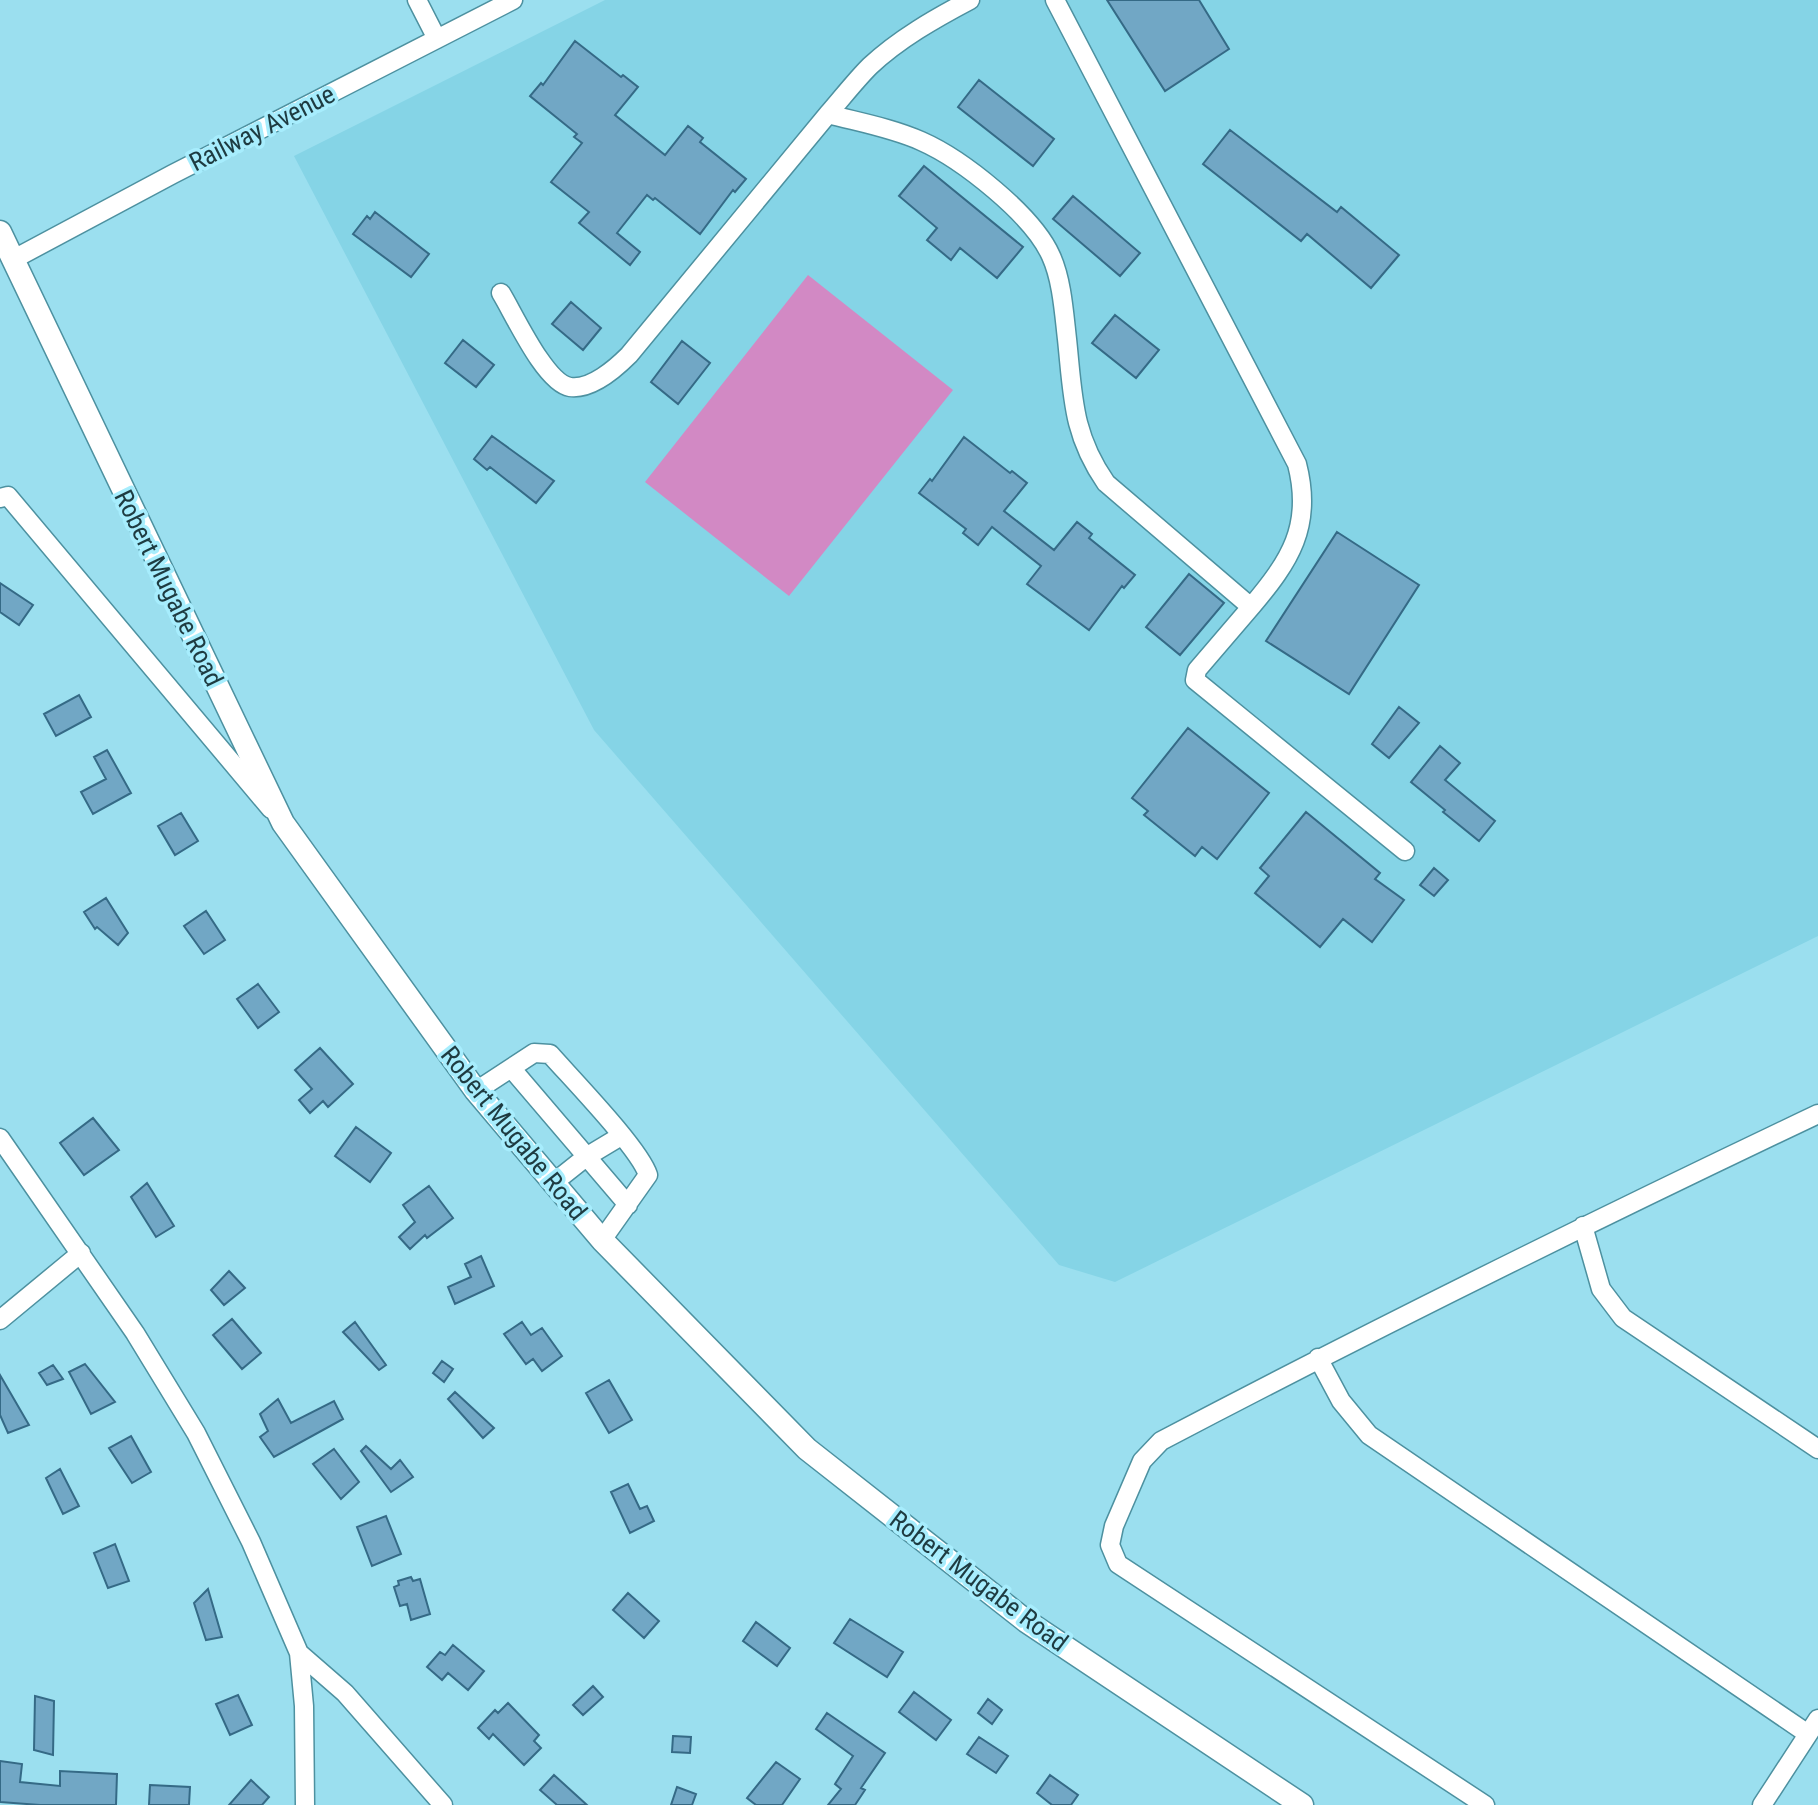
<svg xmlns="http://www.w3.org/2000/svg" width="1818" height="1805" viewBox="0 0 1818 1805" font-family="'Roboto Condensed',sans-serif">
  <style>
    .built { fill: #85d4e6 }
    .green { fill: #d289c4 }
    .building { fill: #71a7c5; stroke: #356a86; stroke-width: 2 }
    .lines { fill: none; stroke-linecap: round; stroke-linejoin: round }
    .minor-casing { stroke: #4d91a0; stroke-width: 21 }
    .major-casing { stroke: #4d91a0; stroke-width: 25 }
    .minor { stroke: #fff; stroke-width: 18 }
    .major { stroke: #fff; stroke-width: 22 }
    .labels { text-anchor: middle; dominant-baseline: central; stroke-width: 7; stroke-linejoin: round; paint-order: stroke }
    .street-label { font-size: 26px; fill: #1e3b41; stroke: #a7edfd }
  </style>
  <rect width="100%" height="100%" fill="#9bdfef"/>
  <!-- built -->
  <path class="built" d="M 605,0 L 1818,0 L 1818,936 L 1115,1282 L 1059,1265 L 594,730 L 294,156 Z"/>
  <!-- green -->
  <path class="green" d="M 808,275 L 953,390 L 789,596 L 645,482 Z"/>
  <!-- building -->
  <path class="building" d="M 1107,0 L 1199,0 L 1229,49 L 1165,91 Z
    M 575,41 L 621,77 L 623,75 L 638,87 L 615,115 L 665,155 L 688,126 L 703,138 L 700,142 L 746,179 L 735,192 L 733,190 L 700,234 L 655,198 L 653,200 L 647,195 L 617,233 L 640,252 L 630,265 L 579,223 L 589,212 L 551,182 L 582,143 L 574,137 L 577,134 L 530,96 L 541,83 L 543,85 Z
    M 979,80 L 1054,139 L 1033,166 L 958,107 Z
    M 1230,130 L 1337,212 L 1341,207 L 1399,255 L 1371,288 L 1307,234 L 1301,241 L 1203,164 Z
    M 924,166 L 1023,247 L 997,278 L 960,248 L 951,260 L 927,240 L 937,228 L 899,196 Z
    M 1073,196 L 1140,253 L 1120,276 L 1053,219 Z
    M 375,212 L 429,254 L 411,277 L 353,234 L 367,216 L 370,219 Z
    M 571,302 L 601,328 L 583,350 L 552,324 Z
    M 1115,315 L 1159,350 L 1136,378 L 1092,343 Z
    M 463,340 L 494,365 L 476,387 L 445,363 Z
    M 682,341 L 710,363 L 678,404 L 651,382 Z
    M 492,436 L 554,481 L 536,503 L 490,467 L 487,470 L 474,459 Z
    M 964,437 L 1010,473 L 1012,471 L 1027,483 L 1004,511 L 1054,550 L 1077,522 L 1092,534 L 1089,538 L 1135,575 L 1124,588 L 1122,586 L 1089,630 L 1027,584 L 1041,566 L 992,527 L 978,545 L 963,533 L 966,529 L 919,493 L 930,479 L 932,481 Z
    M 1337,532 L 1419,585 L 1349,694 L 1266,641 Z
    M 1189,574 L 1224,603 L 1180,655 L 1146,627 Z
    M 0,583 L 33,605 L 19,625 L 0,612 Z
    M 79,695 L 91,717 L 56,736 L 44,714 Z
    M 1399,707 L 1419,723 L 1389,758 L 1372,744 Z
    M 1188,728 L 1269,793 L 1217,859 L 1202,847 L 1195,856 L 1144,815 L 1148,811 L 1132,798 Z
    M 1440,746 L 1460,763 L 1445,780 L 1495,821 L 1479,841 L 1443,812 L 1445,810 L 1411,782 Z
    M 107,750 L 131,793 L 93,814 L 81,792 L 106,779 L 94,757 Z
    M 1306,812 L 1380,873 L 1375,879 L 1404,900 L 1372,942 L 1343,919 L 1320,947 L 1255,893 L 1269,876 L 1260,868 Z
    M 181,813 L 198,841 L 175,855 L 158,826 Z
    M 1434,868 L 1448,880 L 1434,896 L 1420,885 Z
    M 106,898 L 128,933 L 118,945 L 97,927 L 95,929 L 84,912 Z
    M 206,911 L 225,940 L 204,954 L 184,926 Z
    M 258,984 L 279,1012 L 258,1028 L 237,999 Z
    M 320,1048 L 353,1084 L 328,1107 L 323,1101 L 310,1113 L 299,1100 L 312,1089 L 295,1070 Z
    M 93,1118 L 119,1150 L 84,1175 L 60,1143 Z
    M 356,1127 L 391,1153 L 370,1182 L 335,1156 Z
    M 147,1183 L 174,1226 L 156,1237 L 131,1197 Z
    M 429,1186 L 453,1218 L 427,1238 L 425,1235 L 410,1249 L 399,1237 L 415,1222 L 403,1205 Z
    M 481,1256 L 494,1286 L 455,1304 L 448,1287 L 471,1277 L 465,1264 Z
    M 229,1271 L 245,1288 L 224,1305 L 211,1290 Z
    M 232,1319 L 261,1353 L 242,1369 L 213,1335 Z
    M 355,1322 L 386,1365 L 379,1370 L 343,1332 Z
    M 522,1322 L 531,1335 L 542,1328 L 562,1356 L 542,1371 L 533,1359 L 526,1364 L 504,1334 Z
    M 442,1361 L 453,1369 L 444,1382 L 433,1373 Z
    M 85,1364 L 115,1402 L 91,1414 L 69,1372 Z
    M 53,1365 L 63,1379 L 47,1385 L 39,1373 Z
    M 0,1375 L 29,1425 L 8,1433 L 0,1415 Z
    M 609,1380 L 632,1420 L 609,1433 L 586,1393 Z
    M 455,1392 L 494,1428 L 483,1438 L 448,1399 Z
    M 278,1399 L 291,1423 L 334,1401 L 343,1419 L 274,1457 L 260,1437 L 268,1431 L 260,1414 Z
    M 131,1436 L 151,1472 L 132,1483 L 109,1448 Z
    M 366,1446 L 391,1469 L 400,1460 L 413,1477 L 391,1492 L 361,1451 Z
    M 334,1449 L 359,1482 L 341,1499 L 313,1464 Z
    M 60,1469 L 79,1506 L 63,1514 L 46,1478 Z
    M 628,1484 L 640,1509 L 647,1506 L 654,1521 L 630,1533 L 611,1492 Z
    M 386,1516 L 401,1554 L 372,1566 L 357,1527 Z
    M 115,1544 L 129,1581 L 108,1588 L 94,1553 Z
    M 411,1577 L 413,1581 L 420,1579 L 430,1614 L 411,1620 L 407,1604 L 400,1606 L 394,1587 L 399,1585 L 398,1581 Z
    M 208,1589 L 222,1637 L 206,1640 L 194,1603 Z
    M 628,1593 L 659,1621 L 644,1638 L 613,1610 Z
    M 850,1619 L 903,1652 L 887,1677 L 834,1643 Z
    M 756,1622 L 790,1648 L 777,1666 L 743,1641 Z
    M 453,1645 L 484,1671 L 468,1690 L 448,1673 L 442,1680 L 427,1667 L 440,1652 L 445,1655 Z
    M 593,1686 L 603,1697 L 583,1715 L 573,1705 Z
    M 914,1692 L 951,1720 L 936,1740 L 899,1712 Z
    M 238,1695 L 252,1725 L 230,1735 L 216,1704 Z
    M 35,1696 L 54,1701 L 53,1755 L 34,1750 Z
    M 988,1699 L 1002,1710 L 992,1724 L 978,1713 Z
    M 508,1703 L 539,1735 L 534,1741 L 541,1748 L 524,1765 L 493,1734 L 489,1739 L 478,1728 L 495,1710 L 498,1713 Z
    M 827,1713 L 885,1753 L 861,1788 L 865,1790 L 855,1805 L 828,1805 L 841,1789 L 835,1784 L 853,1756 L 816,1729 Z
    M 673,1736 L 691,1737 L 690,1753 L 672,1752 Z
    M 979,1737 L 1008,1756 L 996,1773 L 967,1754 Z
    M 0,1761 L 22,1764 L 20,1782 L 60,1786 L 60,1771 L 117,1774 L 116,1805 L 40,1805 L 0,1802 Z
    M 776,1762 L 800,1779 L 782,1805 L 756,1805 L 747,1798 Z
    M 554,1775 L 587,1805 L 557,1805 L 540,1790 Z
    M 1050,1775 L 1078,1795 L 1071,1805 L 1052,1805 L 1037,1793 Z
    M 251,1780 L 269,1797 L 262,1805 L 229,1805 Z
    M 150,1785 L 190,1787 L 189,1805 L 149,1805 Z
    M 677,1787 L 696,1794 L 692,1805 L 671,1805 Z"/>
  <g class="lines">
    <defs>
      <path id="minor" d="M 417,0 L 437,39
        M 970,0 C 934,19 899,39 870,66 C 855,81 842,98 828,114 C 858,122 892,128 921,141 C 962,159 1033,215 1051,256 C 1062,280 1064,313 1067,339 C 1073,396 1072,434 1106,483 L 1251,607 C 1290,561 1313,526 1297,464 L 1055,0
        M 12,260 L 173,174 L 513,0
        M 501,293 C 514,314 545,383 570,387 C 591,390 616,368 629,355 L 828,114
        M 0,498 L 8,496 L 271,809
        M 1251,607 L 1197,670 L 1195,680 L 1405,851
        M 512,1069 L 628,1205
        M 476,1091 L 534,1053 L 550,1054 C 572,1079 640,1149 648,1175 L 602,1240
        M 0,1138 L 135,1333 L 196,1433 L 251,1542 L 299,1653 L 304,1706 L 305,1805
        M 552,1184 L 586,1157 L 621,1136
        M 1583,1226 L 1601,1289 L 1623,1318 L 1818,1449
        M 0,1320 L 81,1253
        M 1318,1358 L 1341,1401 L 1369,1435 L 1808,1734
        M 299,1653 L 345,1693 L 443,1805
        M 1485,1805 L 1118,1564 L 1110,1545 L 1114,1526 L 1142,1461 L 1161,1441 C 1378,1327 1597,1219 1818,1114
        M 1762,1805 L 1818,1719"/>
      <path id="major" d="M 0,232 L 283,823 L 476,1091 L 602,1240 L 807,1449 L 1026,1621 L 1302,1805"/>
    </defs>
    <!-- minor casing -->
    <use href="#minor" class="minor-casing"/>
    <!-- major casing -->
    <use href="#major" class="major-casing"/>
    <!-- minor -->
    <use href="#minor" class="minor"/>
    <!-- major -->
    <use href="#major" class="major"/>
  </g>
  <g class="labels">
    <!-- street labels -->
    <g class="street-label">
      <text transform="translate(262 128) rotate(-27)">Railway Avenue</text>
      <text transform="translate(169 588) rotate(64)">Robert Mugabe Road</text>
      <text transform="translate(514 1133) rotate(51)">Robert Mugabe Road</text>
      <text transform="translate(979 1581) rotate(37)">Robert Mugabe Road</text>
    </g>
  </g>
</svg>
